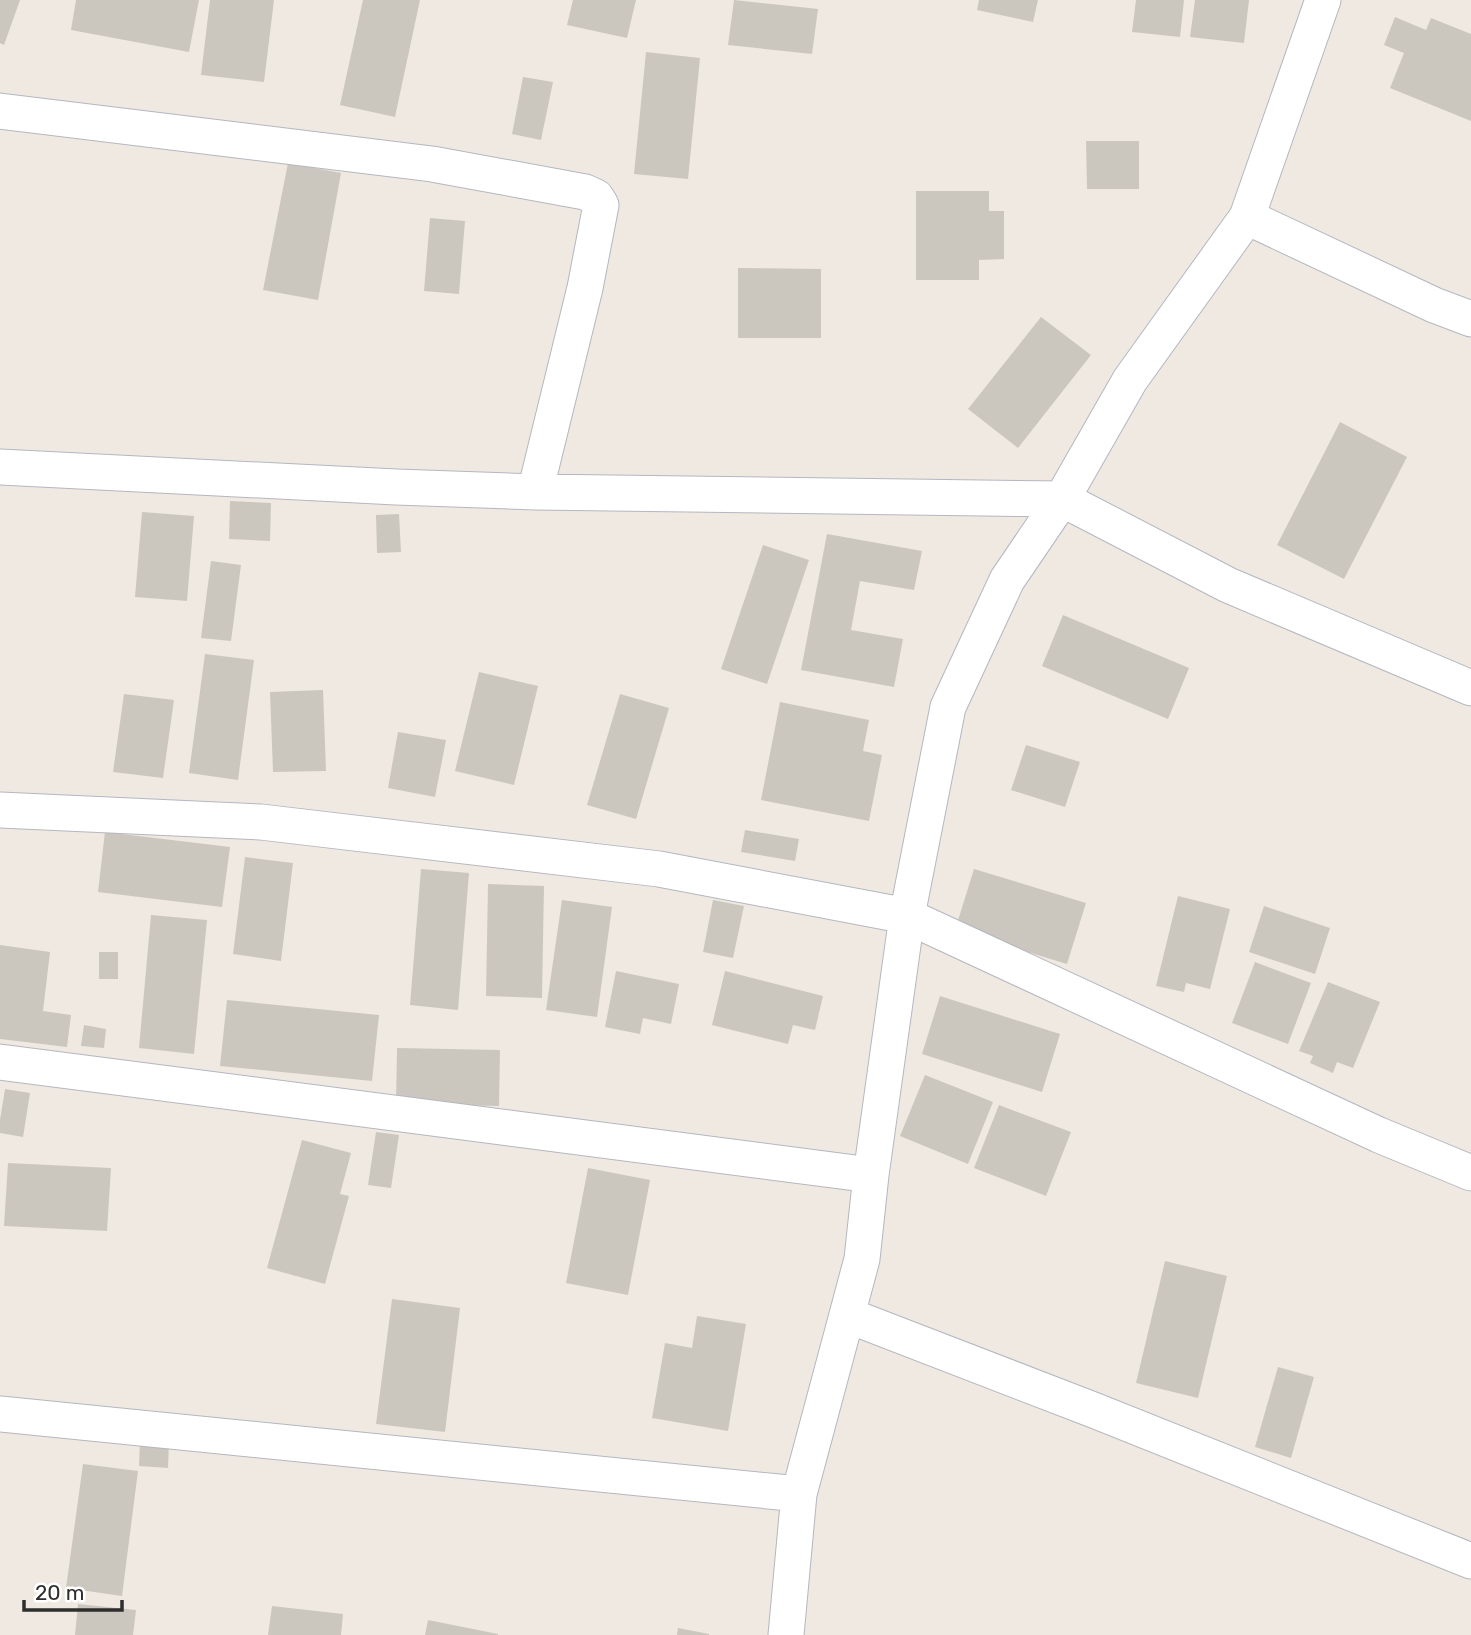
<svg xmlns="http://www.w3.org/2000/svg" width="1471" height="1635" viewBox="0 0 1471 1635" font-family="Rubik,sans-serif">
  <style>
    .building { fill: #cbc7bf }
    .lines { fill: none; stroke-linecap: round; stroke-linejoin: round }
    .street-casing { stroke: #b4b7c1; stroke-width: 37 }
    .street { stroke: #fff; stroke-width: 35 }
  </style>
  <rect width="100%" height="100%" fill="#efe9e1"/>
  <!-- building -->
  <path class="building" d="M 0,0 L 20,0 L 4,45 L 0,43 Z
    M 76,0 L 199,0 L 189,52 L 71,30 Z
    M 210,0 L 274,0 L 264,82 L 201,75 Z
    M 363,0 L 420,0 L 395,117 L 340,105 Z
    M 573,0 L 636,0 L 627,38 L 567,25 Z
    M 734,0 L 818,9 L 812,54 L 728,45 Z
    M 979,0 L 1038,0 L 1033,22 L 977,10 Z
    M 1136,0 L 1184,0 L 1180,37 L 1132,32 Z
    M 1195,0 L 1249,0 L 1244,43 L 1190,37 Z
    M 1395,17 L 1426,30 L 1431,18 L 1471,34 L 1471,121 L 1390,88 L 1404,53 L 1384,45 Z
    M 646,52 L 700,58 L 688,179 L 634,174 Z
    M 523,77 L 553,82 L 541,140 L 512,134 Z
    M 1086,141 L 1139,141 L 1139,189 L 1087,189 Z
    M 288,163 L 341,173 L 318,300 L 263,290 Z
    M 916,191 L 989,191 L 989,211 L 1004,211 L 1004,259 L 979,260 L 979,280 L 916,280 Z
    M 430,218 L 465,221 L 459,294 L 424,291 Z
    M 738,268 L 821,269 L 821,338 L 738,338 Z
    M 1041,317 L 1091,355 L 1018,448 L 968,409 Z
    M 1340,422 L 1407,457 L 1344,579 L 1277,545 Z
    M 230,501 L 271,503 L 270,541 L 229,539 Z
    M 142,512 L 194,516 L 187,601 L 135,597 Z
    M 399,514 L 401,552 L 377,553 L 376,515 Z
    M 827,534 L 922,551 L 914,590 L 860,581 L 851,630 L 903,639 L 894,687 L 801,670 Z
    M 763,545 L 809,560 L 767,684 L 721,669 Z
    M 211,561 L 241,565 L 231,641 L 201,638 Z
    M 1063,615 L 1189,668 L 1168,719 L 1042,666 Z
    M 205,654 L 254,660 L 238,780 L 189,773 Z
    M 479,672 L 538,686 L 514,785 L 455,771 Z
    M 323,690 L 326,771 L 273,772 L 270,692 Z
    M 124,694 L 174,700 L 163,778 L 113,772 Z
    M 620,694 L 669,708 L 636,819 L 587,805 Z
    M 780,702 L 869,720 L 863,751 L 882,755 L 869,821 L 761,800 Z
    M 398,732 L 446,740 L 435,797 L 388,788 Z
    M 1026,745 L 1080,762 L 1065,807 L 1011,790 Z
    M 745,830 L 799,839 L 795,861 L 741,852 Z
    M 105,832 L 230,847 L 222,907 L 98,892 Z
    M 245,857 L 293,863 L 281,961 L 233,954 Z
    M 421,869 L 469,873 L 458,1010 L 410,1005 Z
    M 974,869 L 1086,903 L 1067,964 L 955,930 Z
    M 488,884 L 544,886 L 542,998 L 486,996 Z
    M 1178,896 L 1230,909 L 1210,989 L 1186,983 L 1184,992 L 1156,986 Z
    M 562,900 L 612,907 L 597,1017 L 546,1010 Z
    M 713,900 L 744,906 L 733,958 L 703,952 Z
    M 1264,906 L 1330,928 L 1315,974 L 1249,952 Z
    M 151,915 L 207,920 L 194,1054 L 139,1048 Z
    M 0,945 L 50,952 L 43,1011 L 71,1015 L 67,1047 L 0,1039 Z
    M 99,952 L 118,952 L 118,979 L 99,979 Z
    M 1255,962 L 1311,983 L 1288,1044 L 1232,1023 Z
    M 616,971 L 679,984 L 671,1024 L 643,1018 L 640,1034 L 605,1027 Z
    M 725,971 L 823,996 L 815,1030 L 793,1025 L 788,1044 L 712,1025 Z
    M 1328,982 L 1380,1002 L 1353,1068 L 1337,1062 L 1333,1073 L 1310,1063 L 1313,1056 L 1299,1051 Z
    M 940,996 L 1060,1034 L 1042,1092 L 922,1054 Z
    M 227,1000 L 379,1015 L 372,1081 L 220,1066 Z
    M 84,1025 L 106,1029 L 104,1048 L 81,1046 Z
    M 397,1048 L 500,1050 L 499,1106 L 396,1104 Z
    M 925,1075 L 993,1102 L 968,1164 L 900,1136 Z
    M 5,1089 L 30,1093 L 23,1137 L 0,1133 L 0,1120 Z
    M 999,1105 L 1071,1132 L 1046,1196 L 974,1168 Z
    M 376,1132 L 399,1135 L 391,1188 L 368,1185 Z
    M 302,1140 L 351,1153 L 340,1194 L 349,1196 L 325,1284 L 267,1268 Z
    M 8,1163 L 111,1168 L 107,1231 L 4,1226 Z
    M 588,1168 L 650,1180 L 628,1295 L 566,1283 Z
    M 1165,1261 L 1227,1276 L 1198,1398 L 1136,1383 Z
    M 392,1299 L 460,1308 L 445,1432 L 376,1424 Z
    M 697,1316 L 746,1324 L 728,1431 L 652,1418 L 665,1343 L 692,1348 Z
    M 1278,1367 L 1314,1377 L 1291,1458 L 1255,1447 Z
    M 140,1441 L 169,1443 L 168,1468 L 139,1466 Z
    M 83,1464 L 138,1471 L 122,1596 L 66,1588 Z
    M 78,1604 L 136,1610 L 133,1635 L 75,1635 Z
    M 272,1606 L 343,1614 L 341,1635 L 268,1635 Z
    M 428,1620 L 498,1634 L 498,1635 L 425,1635 Z
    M 678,1628 L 709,1634 L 709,1635 L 677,1635 Z"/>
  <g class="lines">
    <defs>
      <path id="street" d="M 0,111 L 432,164 L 585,192 L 596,197 L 601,205 L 585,288 L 535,492
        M 1247,217 L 1434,305 L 1471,319
        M 0,467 L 396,487 L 535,492 L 1062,499 L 1228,585 L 1471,688
        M 0,810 L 261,822 L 659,869 L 907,916 L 1379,1135 L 1471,1173
        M 0,1062 L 871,1175
        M 847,1315 L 1096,1411 L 1471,1561
        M 0,1414 L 799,1494
        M 786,1635 L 799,1494 L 862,1259 L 871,1175 L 907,916 L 948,707 L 1007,580 L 1062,499 L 1130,380 L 1247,217 L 1323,0"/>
    </defs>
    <!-- street casing -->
    <use href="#street" class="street-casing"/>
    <!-- street -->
    <use href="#street" class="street"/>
  </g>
  <!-- scale -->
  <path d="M24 1600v10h98v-10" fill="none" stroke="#2e2e2e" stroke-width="3.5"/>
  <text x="35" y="1600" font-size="21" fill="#2e2e2e" stroke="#ffffff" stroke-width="5" paint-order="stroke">20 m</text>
</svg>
